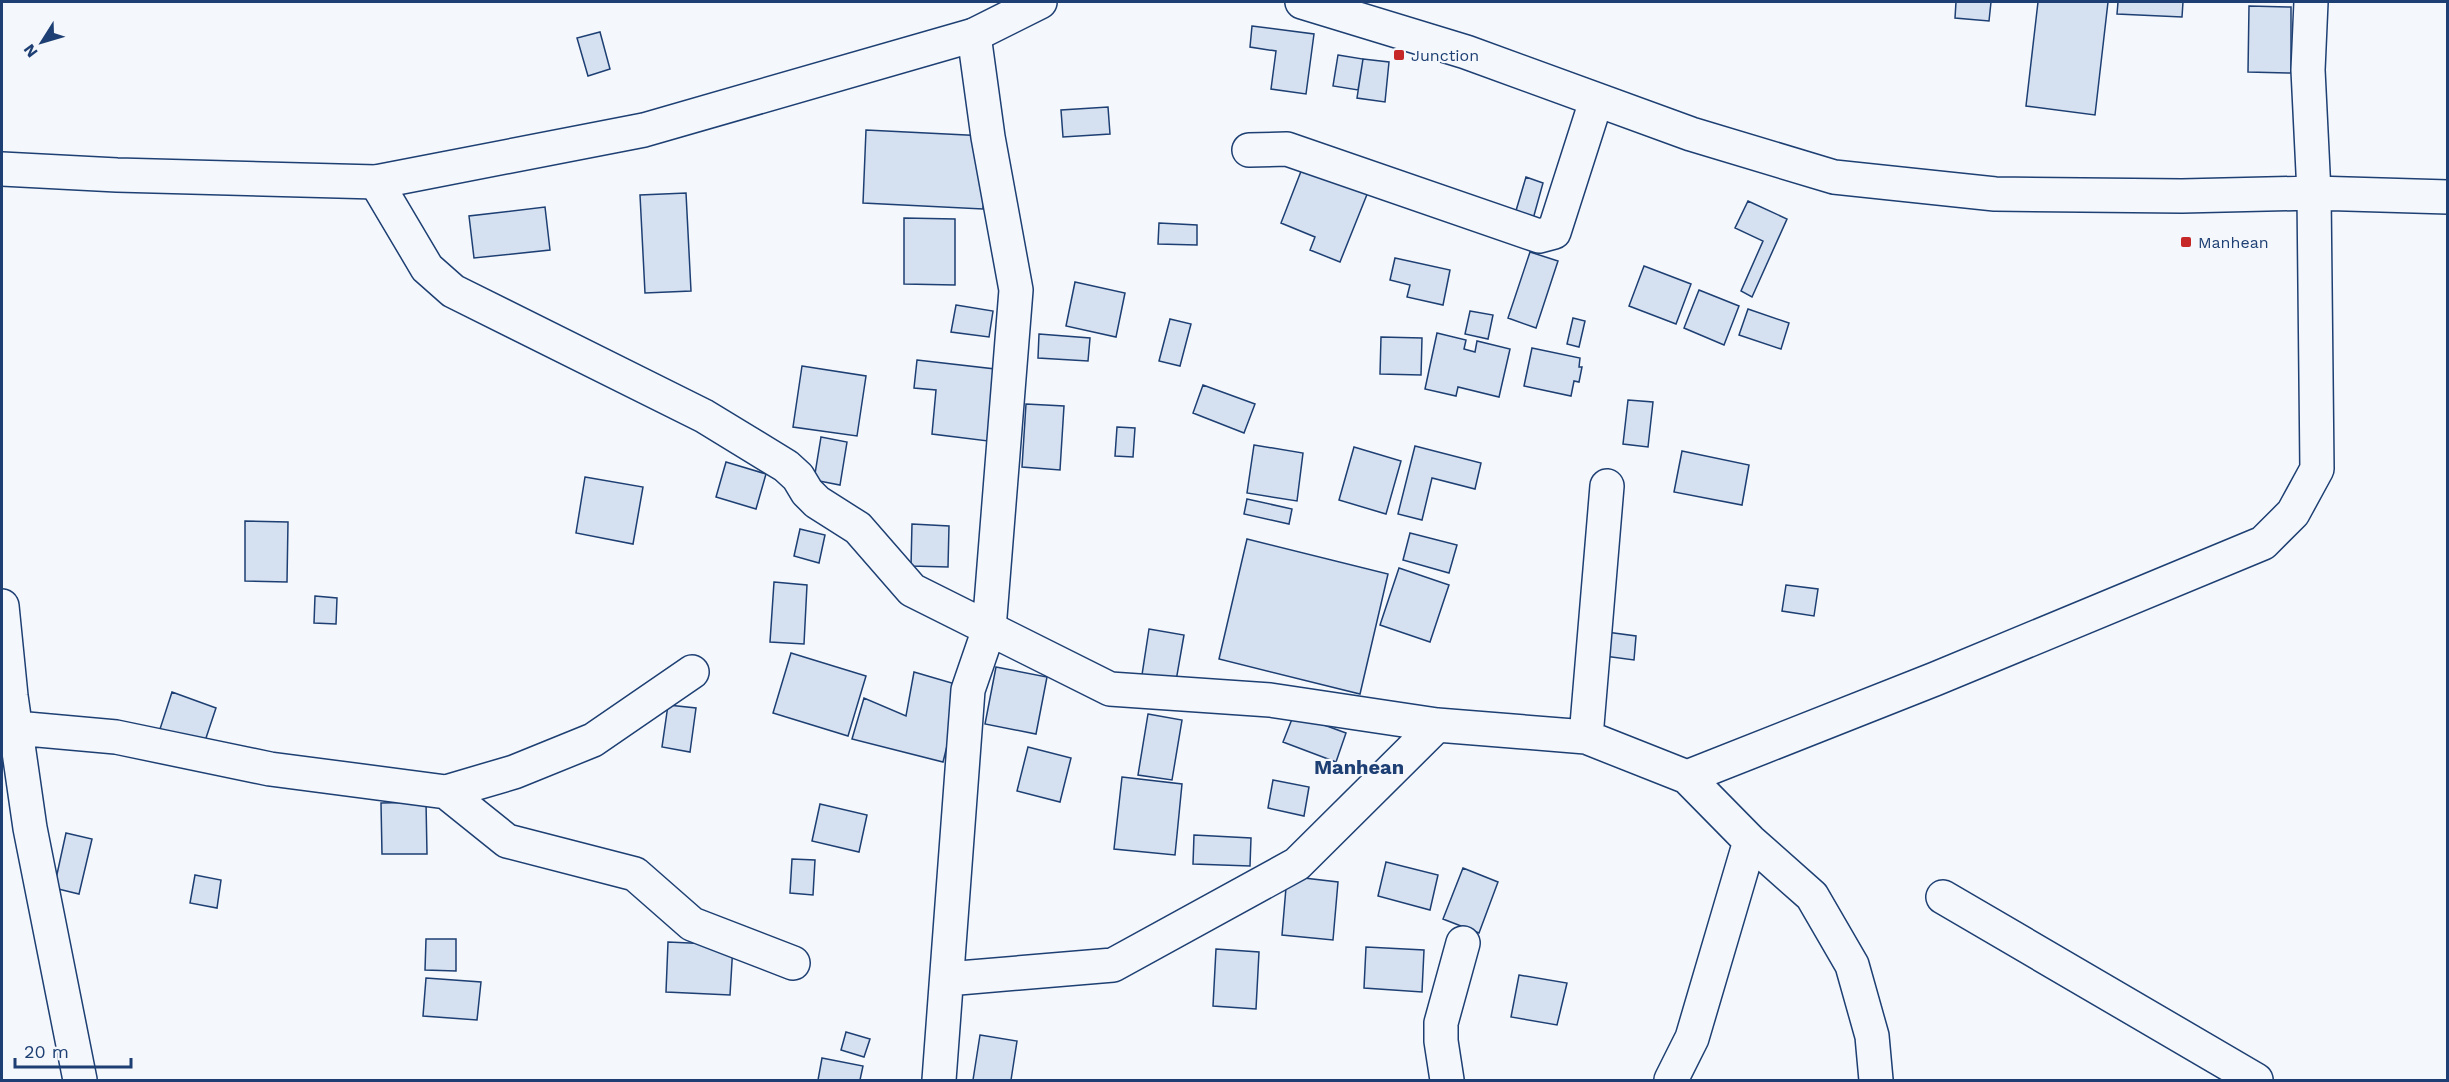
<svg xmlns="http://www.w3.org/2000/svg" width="2449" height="1082" viewBox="0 0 2449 1082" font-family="'Work Sans',sans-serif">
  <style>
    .building { fill: #d5e0f0; stroke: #1d3f73; stroke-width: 1.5 }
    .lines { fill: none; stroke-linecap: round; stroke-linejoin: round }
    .minor-casing { stroke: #1d3f73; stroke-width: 36 }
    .tertiary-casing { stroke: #1d3f73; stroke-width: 36 }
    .minor { stroke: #f4f7fb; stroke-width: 33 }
    .tertiary { stroke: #f4f7fb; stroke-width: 33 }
    .poi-dot { fill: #c62828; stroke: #f4f7fb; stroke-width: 2 }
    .labels { text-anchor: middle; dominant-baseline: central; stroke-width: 4.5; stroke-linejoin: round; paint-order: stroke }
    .poi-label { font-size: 16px; fill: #1d3f73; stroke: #f4f7fb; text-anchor: start }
    .quarter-label { font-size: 20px; font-weight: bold; fill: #1d3f73; stroke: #f4f7fb }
  </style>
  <rect width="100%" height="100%" fill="#f4f7fb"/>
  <!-- building -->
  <path class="building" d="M 1956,2 L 1991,2 L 1989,21 L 1955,18 Z
    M 2038,2 L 2108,2 L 2095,115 L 2026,106 Z
    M 2118,2 L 2183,2 L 2182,17 L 2117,14 Z
    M 2249,6 L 2291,7 L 2291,73 L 2248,72 Z
    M 1252,26 L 1314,34 L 1306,94 L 1271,89 L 1276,51 L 1250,47 Z
    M 600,32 L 610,69 L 588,76 L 577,38 Z
    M 1338,55 L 1363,59 L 1358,90 L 1333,86 Z
    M 1363,59 L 1389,62 L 1385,102 L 1357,98 Z
    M 1108,107 L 1110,134 L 1063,137 L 1061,110 Z
    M 866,130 L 986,136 L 983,209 L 863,203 Z
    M 1305,161 L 1370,187 L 1340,262 L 1310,250 L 1315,237 L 1281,223 Z
    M 1526,177 L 1543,183 L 1533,219 L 1515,214 Z
    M 686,193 L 691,291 L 645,293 L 640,195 Z
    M 1748,201 L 1787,219 L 1752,297 L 1741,291 L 1763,241 L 1735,228 Z
    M 545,207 L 550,250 L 474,258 L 469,216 Z
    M 904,218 L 955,219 L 955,285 L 904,284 Z
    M 1159,223 L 1197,225 L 1197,245 L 1158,244 Z
    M 1530,252 L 1558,261 L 1536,328 L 1508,318 Z
    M 1395,258 L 1450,270 L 1443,305 L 1407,297 L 1410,285 L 1390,280 Z
    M 1644,266 L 1691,284 L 1676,324 L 1629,306 Z
    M 1075,282 L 1125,293 L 1116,337 L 1066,326 Z
    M 1699,290 L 1739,306 L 1724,345 L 1684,328 Z
    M 956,305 L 993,311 L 989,337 L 951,332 Z
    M 1748,309 L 1789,323 L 1781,349 L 1739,335 Z
    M 1470,311 L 1493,315 L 1488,339 L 1465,334 Z
    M 1573,318 L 1585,321 L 1579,347 L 1567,344 Z
    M 1170,319 L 1191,324 L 1180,366 L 1159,361 Z
    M 1437,333 L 1466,340 L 1464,349 L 1475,352 L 1477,341 L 1510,349 L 1499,397 L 1458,387 L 1456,396 L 1425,389 Z
    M 1039,334 L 1090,338 L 1088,361 L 1038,358 Z
    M 1381,337 L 1422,338 L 1421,375 L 1380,374 Z
    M 1532,348 L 1580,358 L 1579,367 L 1582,367 L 1579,382 L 1574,381 L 1571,396 L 1524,386 Z
    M 917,360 L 995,369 L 988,441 L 932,434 L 936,390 L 914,388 Z
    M 802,366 L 866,376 L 857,436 L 793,427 Z
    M 1203,385 L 1255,404 L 1244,433 L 1193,413 Z
    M 1628,400 L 1653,402 L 1648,447 L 1623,444 Z
    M 1026,404 L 1064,406 L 1060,470 L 1022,467 Z
    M 1117,427 L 1135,428 L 1133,457 L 1115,456 Z
    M 821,437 L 847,442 L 840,485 L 814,480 Z
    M 1254,445 L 1303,453 L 1297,501 L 1247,493 Z
    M 1415,446 L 1481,463 L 1475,489 L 1432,478 L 1422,520 L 1398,514 Z
    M 1354,447 L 1401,461 L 1386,514 L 1339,500 Z
    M 1682,451 L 1749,465 L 1742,505 L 1674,492 Z
    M 726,462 L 766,474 L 756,509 L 716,497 Z
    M 585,477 L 643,487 L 633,544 L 576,533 Z
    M 1247,499 L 1292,509 L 1289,524 L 1244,514 Z
    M 245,521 L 288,522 L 287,582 L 245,581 Z
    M 912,524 L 949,526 L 948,567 L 911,566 Z
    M 800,529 L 825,535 L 819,563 L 794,556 Z
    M 1410,533 L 1457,545 L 1449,573 L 1403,560 Z
    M 1247,539 L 1388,574 L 1360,694 L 1219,659 Z
    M 1399,568 L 1449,585 L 1430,642 L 1380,625 Z
    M 774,582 L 807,585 L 804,644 L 770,642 Z
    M 1786,585 L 1818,589 L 1814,616 L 1782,611 Z
    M 315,596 L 337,598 L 336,624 L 314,623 Z
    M 1149,629 L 1184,635 L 1176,681 L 1142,675 Z
    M 1599,631 L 1636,636 L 1634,660 L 1597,655 Z
    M 791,653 L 866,676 L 848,736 L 773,713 Z
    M 996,667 L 1047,677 L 1036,734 L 985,724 Z
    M 914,672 L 962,686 L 943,762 L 852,739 L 864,698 L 906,716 Z
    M 172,692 L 216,708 L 204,744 L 160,729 Z
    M 668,705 L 696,708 L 690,752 L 662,747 Z
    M 1148,714 L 1182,720 L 1172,780 L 1138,775 Z
    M 1294,714 L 1346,733 L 1336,762 L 1283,742 Z
    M 1028,747 L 1071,758 L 1060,802 L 1017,791 Z
    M 1122,777 L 1182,784 L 1175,855 L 1114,849 Z
    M 1273,780 L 1309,787 L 1304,816 L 1268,808 Z
    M 426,802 L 427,854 L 382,854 L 381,803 Z
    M 820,804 L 867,815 L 859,852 L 812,841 Z
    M 66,833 L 92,839 L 79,894 L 54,888 Z
    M 1194,835 L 1251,838 L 1250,866 L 1193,864 Z
    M 792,859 L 815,860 L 813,895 L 790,893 Z
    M 1386,862 L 1438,875 L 1430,910 L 1378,896 Z
    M 1463,868 L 1498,882 L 1479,933 L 1443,919 Z
    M 195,875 L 221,880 L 217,908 L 190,903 Z
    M 1287,876 L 1338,882 L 1333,940 L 1282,935 Z
    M 426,939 L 456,939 L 456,971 L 425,970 Z
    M 668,942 L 733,945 L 730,995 L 666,992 Z
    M 1366,947 L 1424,950 L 1422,992 L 1364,988 Z
    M 1216,949 L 1259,952 L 1256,1009 L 1213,1006 Z
    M 1519,975 L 1567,983 L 1557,1025 L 1511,1017 Z
    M 426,978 L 481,982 L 477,1020 L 423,1016 Z
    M 846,1032 L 870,1039 L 864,1057 L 841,1050 Z
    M 980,1035 L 1017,1041 L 1011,1080 L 973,1080 Z
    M 822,1058 L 863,1066 L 860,1080 L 818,1080 Z"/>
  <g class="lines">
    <defs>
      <path id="minor" d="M 1302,2 L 1466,52 L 1691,134 L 1834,177 L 1995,194 L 2182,196 L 2314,193 L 2448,197
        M 1249,150 L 1287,149 L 1539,236 L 1554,232 L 1596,101
        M 376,182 L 427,268 L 453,291 L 704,416 L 786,466 L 798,477 L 807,492 L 817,502 L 858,528 L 912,590 L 1110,689 L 1270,700 L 1437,725 L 1586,737 L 1687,777 L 1750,841 L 1812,896 L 1852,965 L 1872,1036 L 1876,1080
        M 2,606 L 11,696 L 30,828 L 80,1080
        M 16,728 L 116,737 L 270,769 L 446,792 L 514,772 L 593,740 L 692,672
        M 1586,737 L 1607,486
        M 1687,777 L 1935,679 L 2263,543 L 2293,513 L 2317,469 L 2314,193 L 2308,70 L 2311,2
        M 446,792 L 507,841 L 635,874 L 692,924 L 793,963
        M 1943,897 L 2256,1080
        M 947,979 L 1113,965 L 1297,864 L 1437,725
        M 939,1080 L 968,690 L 989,629 L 1016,290 L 988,137 L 974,35
        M 1447,1080 L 1441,1041 L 1441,1023 L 1463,943
        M 1671,1080 L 1692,1038 L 1750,841"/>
      <path id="tertiary" d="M 2,169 L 117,175 L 376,182 L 644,130 L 974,35 L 1040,2"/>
    </defs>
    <!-- minor casing -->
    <use href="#minor" class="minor-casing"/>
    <!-- tertiary casing -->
    <use href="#tertiary" class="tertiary-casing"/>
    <!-- minor -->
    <use href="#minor" class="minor"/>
    <!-- tertiary -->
    <use href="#tertiary" class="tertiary"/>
  </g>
  <!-- markers -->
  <g class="poi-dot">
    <rect x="1393" y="49" width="12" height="12" rx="3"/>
    <rect x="2180" y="236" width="12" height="12" rx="3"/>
  </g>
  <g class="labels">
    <!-- poi labels -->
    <g class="poi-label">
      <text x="1411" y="55">Junction</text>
      <text x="2198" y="242">Manhean</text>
    </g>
    <!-- quarter labels -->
    <g class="quarter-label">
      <text x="1359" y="767">Manhean</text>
    </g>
  </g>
  <!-- border -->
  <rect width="2449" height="1082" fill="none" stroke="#1d3f73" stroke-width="6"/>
  <!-- north arrow -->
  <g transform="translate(42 42) rotate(233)" stroke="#f4f7fb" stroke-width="4.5" paint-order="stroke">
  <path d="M0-4.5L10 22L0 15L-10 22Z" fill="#1d3f73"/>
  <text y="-9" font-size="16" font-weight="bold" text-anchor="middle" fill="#1d3f73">N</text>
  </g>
  <!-- scale -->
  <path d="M15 1058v9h116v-9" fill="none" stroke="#1d3f73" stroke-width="3"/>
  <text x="24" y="1058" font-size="18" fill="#1d3f73" stroke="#f4f7fb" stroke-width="4.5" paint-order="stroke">20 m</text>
</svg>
